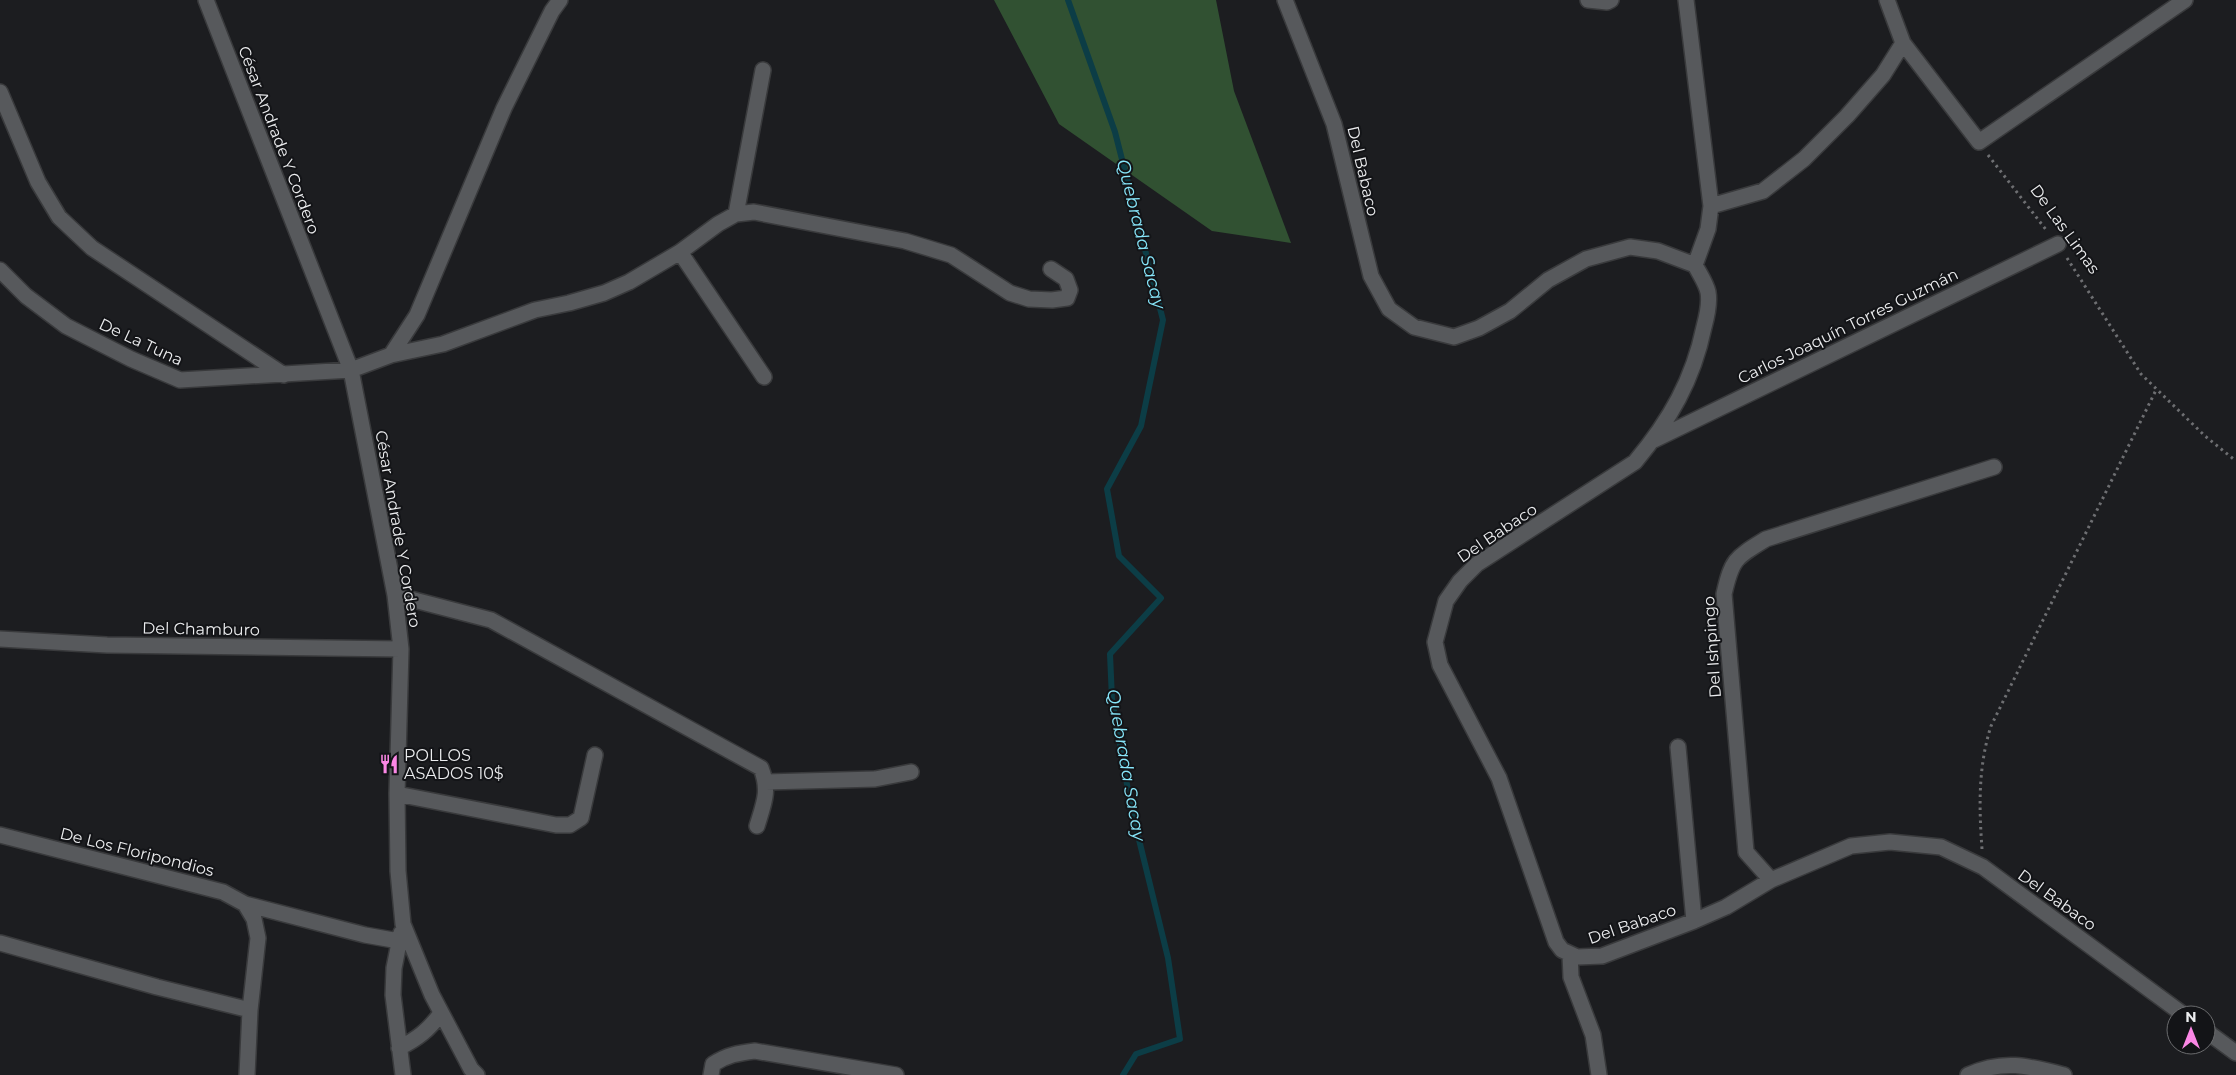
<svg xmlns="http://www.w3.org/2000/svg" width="2236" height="1075" viewBox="0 0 2236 1075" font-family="Montserrat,sans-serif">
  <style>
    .forest { fill: #315132 }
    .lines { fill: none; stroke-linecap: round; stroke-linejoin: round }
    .stream { stroke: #0c3d46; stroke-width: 6 }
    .minor-casing { stroke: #393a3c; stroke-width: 18 }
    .path { stroke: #6e6f72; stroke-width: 3; stroke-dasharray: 2.5 4; stroke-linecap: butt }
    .minor { stroke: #57595c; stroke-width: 15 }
    .labels { text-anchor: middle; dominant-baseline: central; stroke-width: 4; stroke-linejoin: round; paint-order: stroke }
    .street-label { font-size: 16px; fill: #ecedef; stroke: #131417 }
    .poi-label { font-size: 16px; fill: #ecedef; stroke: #131417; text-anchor: start }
    .water-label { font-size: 18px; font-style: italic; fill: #87e6fa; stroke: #131417 }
  </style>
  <rect width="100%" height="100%" fill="#1c1d20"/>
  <!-- forest -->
  <path class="forest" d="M 994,0 L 1216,0 L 1234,91 L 1291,243 L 1212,231 L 1059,124 Z"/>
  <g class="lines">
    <!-- stream -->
    <path class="stream" d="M 1068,0 L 1115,132 L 1163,320 L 1141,426 L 1107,489 L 1119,556 L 1161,598 L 1110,654 L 1112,699 L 1131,807 L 1168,958 L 1180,1039 L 1136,1054 L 1123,1075"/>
    <defs>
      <path id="minor" d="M 206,0 L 351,370 L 395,595 L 401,649 L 397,794 L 398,871 L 403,924 L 432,995 L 471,1069 L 477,1075
        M 1285,0 L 1334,124 L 1371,276 L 1389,309 L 1414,327 L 1454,337 L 1479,328 L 1510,311 L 1548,280 L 1586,259 L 1630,247 L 1658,251 L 1695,265 C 1699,273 1706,283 1708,292 C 1710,303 1707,316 1704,327 C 1693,380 1670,420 1635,462 L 1477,564 L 1460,581 L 1446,601 L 1435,642 L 1440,665 L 1499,778 L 1556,942 L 1562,950 L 1577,957 L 1602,956 L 1694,921 L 1726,907 L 1771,880 L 1851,846 L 1890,842 L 1941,847 L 1983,867 L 2184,1015
        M 1588,0 L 1607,2 L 1611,0
        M 1686,0 L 1711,206 L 1708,229 L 1695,265
        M 1887,0 L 1903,43 L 1979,142 L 2185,0
        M 0,92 L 38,182 L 59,217 L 92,248 L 284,375
        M 1711,206 L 1763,191 L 1804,159 L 1847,116 L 1883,75 L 1903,43
        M 736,214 L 763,70
        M 680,252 L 764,377
        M 0,270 L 26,296 L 66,326 L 131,359 L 180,380 L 351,370 L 391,355 L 417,315 L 504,108 L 552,11 L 560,0
        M 391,355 L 443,344 L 535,310 L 569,303 L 604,293 L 629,282 L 680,252 L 718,224 L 736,214 L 754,212 L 905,241 L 951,255 L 1010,293 L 1029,299 L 1052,300 L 1067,298 L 1070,290 L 1066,279 L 1051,269
        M 1654,440 L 2058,244
        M 395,595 L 491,620 L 761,768 C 770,791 764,803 757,826
        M 0,639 L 107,645 L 401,649
        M 1678,747 L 1694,921
        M 766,782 L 875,779 L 911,772
        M 397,794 L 556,825 L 570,825 L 581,818 L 595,755
        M 0,835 L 223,892 L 245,904 L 254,919 L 258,938 L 250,1010 L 247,1075
        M 1771,880 L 1746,852 L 1724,594 C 1732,559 1735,558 1766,539 L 1994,467
        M 245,904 L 365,935 L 399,941
        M 401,933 L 394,968 L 393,995 L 403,1075
        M 0,943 L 157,987 L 250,1010
        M 1570,954 L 1571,977 L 1593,1035 L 1599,1075
        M 2206,1031 L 2236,1053
        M 399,1048 C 417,1039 429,1030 441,1013
        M 711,1075 L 713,1064 C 727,1055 738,1053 755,1051 L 896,1075
        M 1968,1075 C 2003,1059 2029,1066 2064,1075"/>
    </defs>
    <!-- minor casing -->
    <use href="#minor" class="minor-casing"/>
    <!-- path -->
    <path class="path" d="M 1988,155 L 2047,231
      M 2067,258 L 2141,374 L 2205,436 L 2236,461
      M 1982,849 C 1979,807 1978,767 1991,726 L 2156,390"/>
    <!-- minor -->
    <use href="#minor" class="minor"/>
  </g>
  <!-- icons -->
  <defs>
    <symbol id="restaurant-bare" viewBox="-9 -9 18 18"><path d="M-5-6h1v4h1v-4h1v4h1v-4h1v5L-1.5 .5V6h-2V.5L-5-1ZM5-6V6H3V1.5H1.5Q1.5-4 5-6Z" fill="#fb87e5" stroke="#131417" stroke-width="2.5" paint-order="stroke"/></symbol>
  </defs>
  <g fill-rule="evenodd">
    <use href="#restaurant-bare" x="375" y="750" width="28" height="28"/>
  </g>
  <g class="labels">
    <!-- street labels -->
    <g class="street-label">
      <text transform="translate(279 140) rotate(69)">César Andrade Y Cordero</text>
      <text transform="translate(1363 171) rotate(77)">Del Babaco</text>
      <text transform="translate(2065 229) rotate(54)">De Las Limas</text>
      <text transform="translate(1848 326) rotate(-26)">Carlos Joaquín Torres Guzmán</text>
      <text transform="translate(141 342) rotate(25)">De La Tuna</text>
      <text transform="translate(398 529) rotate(80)">César Andrade Y Cordero</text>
      <text transform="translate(1497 533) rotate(-34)">Del Babaco</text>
      <text transform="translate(201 629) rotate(1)">Del Chamburo</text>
      <text transform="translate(1712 647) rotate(-94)">Del Ishpingo</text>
      <text transform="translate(137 852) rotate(14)">De Los Floripondios</text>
      <text transform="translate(2057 900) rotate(36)">Del Babaco</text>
      <text transform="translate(1632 924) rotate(-19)">Del Babaco</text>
    </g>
    <!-- poi labels -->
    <g class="poi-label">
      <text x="404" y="755">POLLOS<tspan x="404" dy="18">ASADOS 10$</tspan></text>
    </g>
    <!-- water labels -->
    <g class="water-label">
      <text transform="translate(1141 234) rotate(76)">Quebrada Sacay</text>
      <text transform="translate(1126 765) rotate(80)">Quebrada Sacay</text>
    </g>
  </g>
  <!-- north arrow -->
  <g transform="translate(2191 1030)"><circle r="24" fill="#131417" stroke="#6a6b6d"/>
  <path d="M0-4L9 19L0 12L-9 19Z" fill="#fb87e5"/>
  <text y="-8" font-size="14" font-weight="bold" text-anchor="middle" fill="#ecedef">N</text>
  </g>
</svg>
